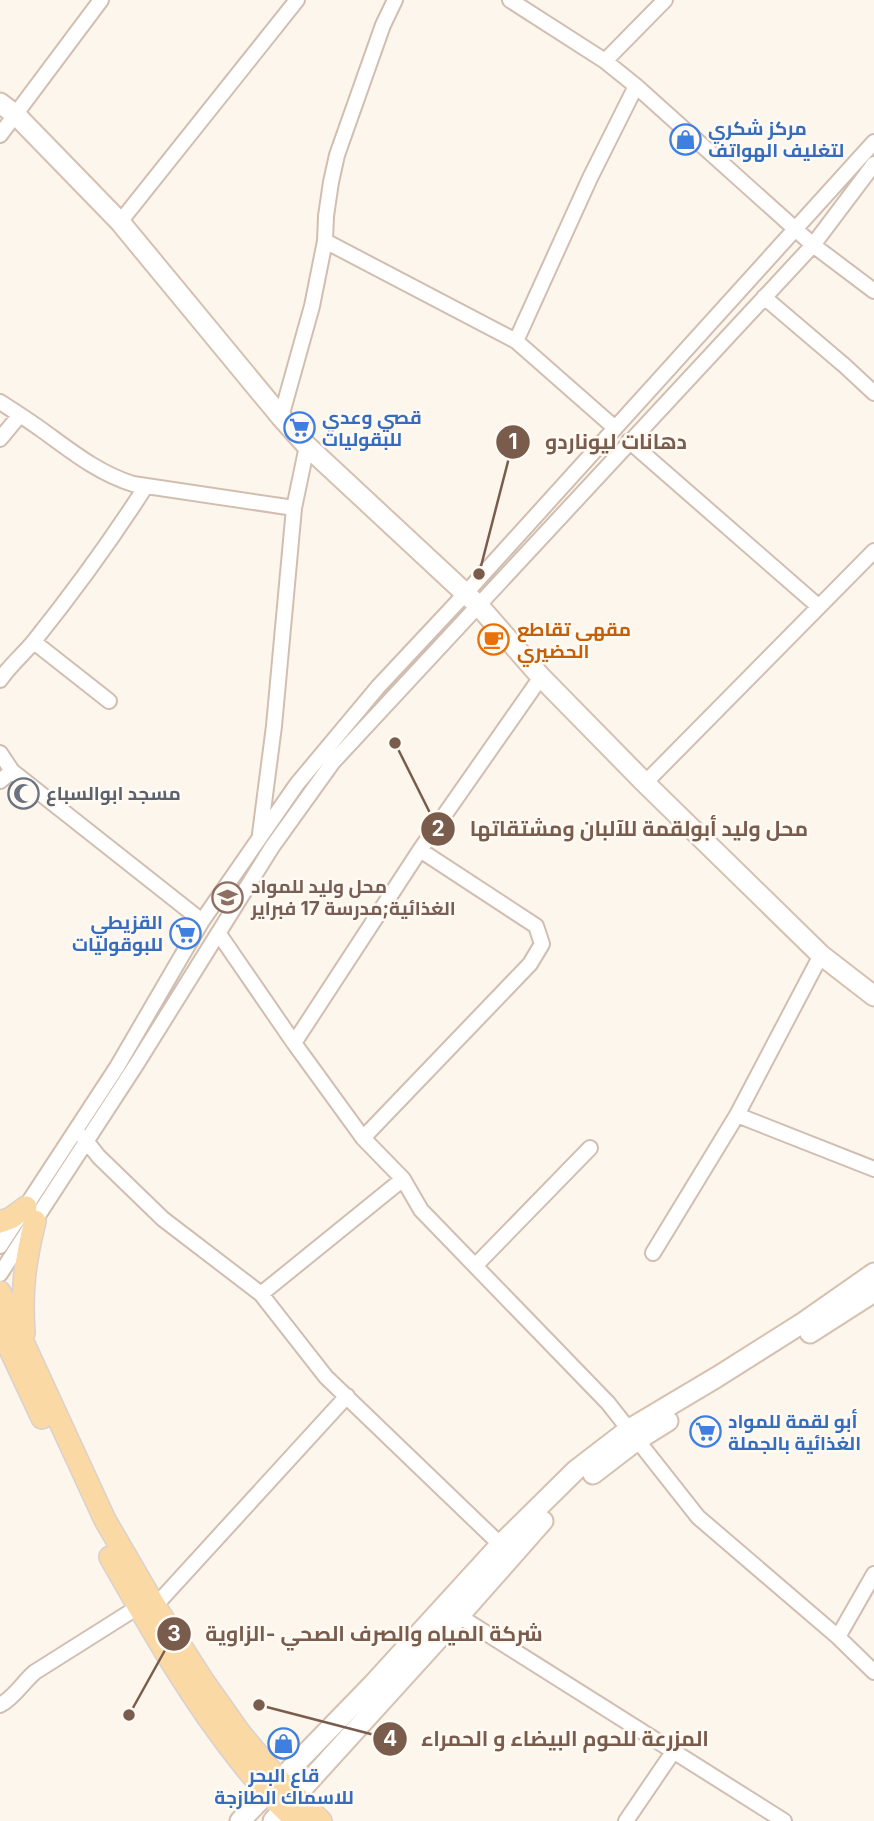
<svg xmlns="http://www.w3.org/2000/svg" width="874" height="1821" viewBox="0 0 874 1821" font-family="Inter,Cairo,sans-serif">
  <style>
    .lines { fill: none; stroke-linecap: round; stroke-linejoin: round }
    .street-casing { stroke: #d1beb0; stroke-width: 18 }
    .secondary-casing { stroke: #d6c0b0; stroke-width: 23 }
    .primary-casing { stroke: #dad1cd; stroke-width: 24 }
    .street { stroke: #fff; stroke-width: 14 }
    .secondary { stroke: #fff; stroke-width: 19 }
    .primary { stroke: #fbd9a5; stroke-width: 21 }
    .labels { text-anchor: middle; dominant-baseline: central; stroke-width: 5; stroke-linejoin: round; paint-order: stroke }
    .shop-label { font-size: 19px; font-weight: bold; fill: #366cbe; stroke: #fffaf3; text-anchor: start }
    .food-label { font-size: 19px; font-weight: bold; fill: #c56008; stroke: #fffaf3; text-anchor: start }
    .worship-label { font-size: 19px; font-weight: bold; fill: #5b616d; stroke: #fffaf3; text-anchor: start }
    .education-label { font-size: 19px; font-weight: bold; fill: #785e54; stroke: #fffaf3; text-anchor: start }
    .leader { fill: none; stroke: #7a5c4d; stroke-width: 2.5 }
    .callout-dot { fill: #7a5c4d; stroke: #fffaf3; stroke-width: 2.5 }
    .mark-label { font-size: 21px; text-anchor: middle; font-weight: bold; fill: #fff }
    .callout-label { font-size: 21px; text-anchor: middle; font-weight: bold; fill: #7a5c4d; stroke: #fffaf3; stroke-width: 5; stroke-linejoin: round; paint-order: stroke }
  </style>
  <rect width="100%" height="100%" fill="#fdf6ec"/>
  <g class="lines">
    <defs>
      <path id="street" d="M 510,0 L 605,61 L 636,86 L 813,245 L 874,291
        M 605,61 L 665,0
        M 0,135 L 101,0
        M 120,222 L 297,0
        M 325,241 L 516,341 L 615,428
        M 764,297 L 845,366 L 874,393
        M 516,341 L 590,178 L 636,86
        M 0,402 C 14,411 28,420 42,430 C 71,451 98,473 133,484 L 294,508
        M 281,417 L 312,306 L 325,241 L 326,216 L 331,182 L 337,155 L 383,25 L 395,0
        M 0,439 L 20,415
        M 629,441 L 818,606
        M 34,642 L 109,701
        M 0,680 C 10,665 24,654 35,640 C 75,590 112,539 146,486
        M 0,753 L 12,771 L 202,921
        M 0,781 L 12,771
        M 645,783 L 874,551
        M 260,834 L 274,726 L 294,508 L 307,446
        M 219,934 L 294,1043 L 363,1138 L 403,1179 L 421,1210 L 608,1403 L 698,1517 L 838,1637 L 874,1672
        M 294,1043 L 420,850 L 541,677
        M 737,1115 L 874,1169
        M 83,1137 L 99,1157 L 163,1219 L 261,1294 L 326,1377 L 505,1549
        M 363,1138 L 530,964 L 542,944 L 536,926 L 420,850
        M 0,1246 L 117,1067 L 202,921 L 297,784 L 378,687 L 465,594 L 874,142
        M 653,1253 L 737,1115 L 821,955
        M 476,1265 L 590,1148
        M 0,1274 L 136,1065 L 272,847 L 333,762 L 813,245 L 874,164
        M 261,1294 L 403,1179
        M 155,1606 L 347,1396
        M 459,1616 L 784,1821
        M 838,1637 L 874,1574
        M 0,1705 C 14,1698 23,1682 35,1672 L 138,1607
        M 626,1821 L 673,1752"/>
      <path id="secondary" d="M 0,103 L 16,115 L 120,222 L 281,417 L 307,446 L 479,606 L 541,677 L 645,783 L 821,955 L 874,996
        M 810,1333 L 874,1292
        M 593,1474 L 636,1441 L 668,1421
        M 240,1821 L 374,1683 L 500,1545 L 576,1470 L 628,1430 L 717,1377 L 804,1322 L 874,1273
        M 273,1821 L 459,1616 L 543,1521"/>
      <path id="primary" d="M 0,1222 L 11,1218 L 26,1207
        M 0,1292 L 105,1520 L 155,1606 L 204,1682 L 240,1733 L 279,1780 L 321,1821
        M 0,1328 L 42,1418
        M 24,1333 C 21,1290 25,1262 35,1221
        M 110,1557 C 150,1627 190,1698 241,1762 C 257,1783 277,1802 296,1821"/>
    </defs>
    <!-- street casing -->
    <use href="#street" class="street-casing"/>
    <!-- secondary casing -->
    <use href="#secondary" class="secondary-casing"/>
    <!-- primary casing -->
    <use href="#primary" class="primary-casing"/>
    <!-- street -->
    <use href="#street" class="street"/>
    <!-- secondary -->
    <use href="#secondary" class="secondary"/>
    <!-- primary -->
    <use href="#primary" class="primary"/>
  </g>
  <!-- icons -->
  <defs>
    <symbol id="shop-ring" viewBox="-11 -11 22 22"><circle r="9.5" fill="#fffaf3" stroke="#3f7fe0" stroke-width="1.5"/><path d="M-5-2.5h2.3a2.7 3.5 0 0 1 5.4 0H5L5.5 6h-11ZM-1.5-2.5h3a1.5 2.3 0 0 0-3 0Z" fill="#3f7fe0"/></symbol>
    <symbol id="supermarket-ring" viewBox="-11 -11 22 22"><circle r="9.5" fill="#fffaf3" stroke="#3f7fe0" stroke-width="1.5"/><path d="M-6-5.5h2.5l.6 2H6L4.5 2H-2.5L-4.4-4H-6ZM-1.5 3.2a1.3 1.3 0 1 0 .1 0ZM3 3.2a1.3 1.3 0 1 0 .1 0Z" fill="#3f7fe0"/></symbol>
    <symbol id="cafe-ring" viewBox="-11 -11 22 22"><circle r="9.5" fill="#fffaf3" stroke="#e8710a" stroke-width="1.5"/><path d="M-5.5-4.5H6V0H3Q3 3.5 0 3.5H-2.5Q-5.5 3.5-5.5 0ZM3-3.2v2h1.7v-2ZM-6 4.5H4V6H-6Z" fill="#e8710a"/></symbol>
    <symbol id="mosque-ring" viewBox="-11 -11 22 22"><circle r="9.5" fill="#fffaf3" stroke="#6b7280" stroke-width="1.5"/><path d="M3.5-4.9A6 6 0 1 0 3.5 4.9A5 5 0 1 1 3.5-4.9Z" fill="#6b7280"/></symbol>
    <symbol id="school-ring" viewBox="-11 -11 22 22"><circle r="9.5" fill="#fffaf3" stroke="#8d6e63" stroke-width="1.5"/><path d="M0-5L7-2L0 1L-7-2ZM-4 1L0 2.5L4 1V4Q0 6-4 4Z" fill="#8d6e63"/></symbol>
  </defs>
  <g fill-rule="evenodd">
    <use href="#shop-ring" x="668" y="122" width="35" height="35"/>
    <use href="#supermarket-ring" x="282" y="410" width="35" height="35"/>
    <use href="#cafe-ring" x="476" y="622" width="35" height="35"/>
    <use href="#mosque-ring" x="6" y="776" width="35" height="35"/>
    <use href="#school-ring" x="210" y="880" width="35" height="35"/>
    <use href="#supermarket-ring" x="168" y="916" width="35" height="35"/>
    <use href="#supermarket-ring" x="688" y="1414" width="35" height="35"/>
    <use href="#shop-ring" x="266" y="1726" width="35" height="35"/>
  </g>
  <g class="labels">
    <!-- shop labels -->
    <g class="shop-label">
      <text x="708" y="128">مركز شكري<tspan x="708" dy="22">لتغليف الهواتف</tspan></text>
      <text x="322" y="417">قصي وعدي<tspan x="322" dy="22">للبقوليات</tspan></text>
      <text x="163" y="922" text-anchor="end">القزيطي<tspan x="163" dy="22">للبوقوليات</tspan></text>
      <text x="728" y="1421">أبو لقمة للمواد<tspan x="728" dy="22">الغذائية بالجملة</tspan></text>
      <text x="284" y="1775" text-anchor="middle">قاع البحر<tspan x="284" dy="22">للاسماك الطازجة</tspan></text>
    </g>
    <!-- food labels -->
    <g class="food-label">
      <text x="517" y="629">مقهى تقاطع<tspan x="517" dy="22">الحضيري</tspan></text>
    </g>
    <!-- worship labels -->
    <g class="worship-label">
      <text x="46" y="793">مسجد ابوالسباع</text>
    </g>
    <!-- education labels -->
    <g class="education-label">
      <text x="251" y="886">محل وليد للمواد<tspan x="251" dy="22">الغذائية;مدرسة 17 فبراير</tspan></text>
    </g>
  </g>
  <!-- callouts -->
  <path class="leader" d="M479 574L513 442M395 743L438 829M129 1715L174 1634M259 1705L390 1739"/>
  <g class="callout-dot">
    <circle cx="479" cy="574" r="7"/>
    <circle cx="395" cy="743" r="7"/>
    <circle cx="129" cy="1715" r="7"/>
    <circle cx="259" cy="1705" r="7"/>
    <circle cx="513" cy="442" r="18"/>
    <circle cx="438" cy="829" r="18"/>
    <circle cx="174" cy="1634" r="18"/>
    <circle cx="390" cy="1739" r="18"/>
  </g>
  <g class="mark-label">
    <text x="513" y="449">1</text>
    <text x="438" y="836">2</text>
    <text x="174" y="1641">3</text>
    <text x="390" y="1746">4</text>
  </g>
  <g class="callout-label">
    <text x="616" y="449">دهانات ليوناردو</text>
    <text x="639" y="836">محل وليد أبولقمة للآلبان ومشتقاتها</text>
    <text x="374" y="1641">شركة المياه والصرف الصحي -الزاوية</text>
    <text x="565" y="1746">المزرعة للحوم البيضاء و الحمراء</text>
  </g>
</svg>
